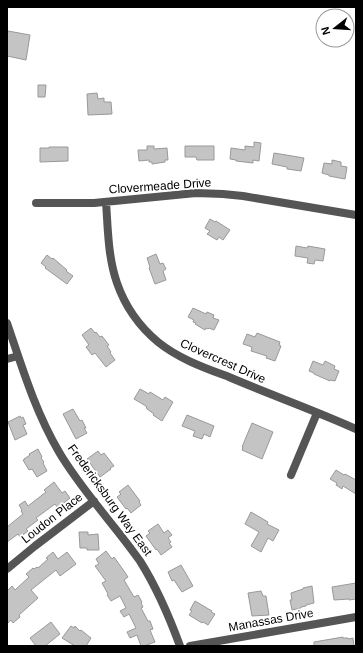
<svg xmlns="http://www.w3.org/2000/svg" width="363" height="653" viewBox="0 0 363 653" font-family="Helvetica,sans-serif">
  <style>
    .building { fill: #c4c4c4; stroke: #999 }
    .lines { fill: none; stroke-linecap: round; stroke-linejoin: round }
    .minor { stroke: #555; stroke-width: 8 }
    .labels { text-anchor: middle; dominant-baseline: central; stroke-width: 3.5; stroke-linejoin: round; paint-order: stroke }
    .street-label { font-size: 12px; fill: #000; stroke: #fff }
  </style>
  <rect width="100%" height="100%" fill="#fff"/>
  <!-- building -->
  <path class="building" d="M 8,31 L 30,35 L 26,60 L 7,56 L 7,37 Z
    M 38,85 L 46,85 L 45,97 L 38,97 Z
    M 97,93 L 98,99 L 104,98 L 104,102 L 111,102 L 112,114 L 88,115 L 87,94 Z
    M 254,142 L 261,143 L 259,161 L 253,160 L 253,163 L 236,161 L 236,160 L 230,159 L 231,148 L 245,150 L 245,146 L 254,147 Z
    M 147,146 L 154,146 L 154,149 L 167,148 L 168,160 L 165,160 L 165,162 L 152,164 L 152,162 L 149,162 L 149,160 L 139,161 L 138,150 L 147,150 Z
    M 185,146 L 214,146 L 214,160 L 197,160 L 196,157 L 185,157 Z
    M 49,147 L 68,147 L 68,161 L 40,162 L 40,148 L 49,148 Z
    M 274,153 L 304,158 L 301,171 L 287,169 L 287,167 L 272,164 Z
    M 332,160 L 341,162 L 341,166 L 347,167 L 345,179 L 329,176 L 329,175 L 322,173 L 324,163 L 332,164 Z
    M 210,219 L 215,222 L 216,221 L 230,230 L 223,240 L 219,237 L 217,240 L 207,234 L 210,231 L 205,228 Z
    M 296,246 L 307,248 L 308,246 L 325,249 L 323,261 L 315,260 L 314,264 L 307,263 L 308,258 L 295,256 Z
    M 156,254 L 160,264 L 163,263 L 166,269 L 163,271 L 166,280 L 155,284 L 149,268 L 150,267 L 147,258 Z
    M 47,255 L 52,259 L 53,258 L 67,270 L 66,271 L 73,276 L 67,284 L 45,268 L 46,267 L 41,263 Z
    M 193,308 L 206,314 L 207,312 L 214,315 L 213,318 L 219,320 L 214,330 L 209,328 L 208,329 L 206,328 L 205,330 L 195,324 L 196,323 L 193,322 L 194,320 L 188,317 Z
    M 91,328 L 95,333 L 96,332 L 100,337 L 102,336 L 109,345 L 107,346 L 111,352 L 110,353 L 115,360 L 106,367 L 95,353 L 92,355 L 86,347 L 89,345 L 82,335 Z
    M 257,333 L 280,342 L 279,345 L 281,346 L 275,361 L 266,358 L 267,356 L 251,351 L 252,347 L 243,344 L 247,334 L 255,337 Z
    M 313,361 L 323,365 L 325,361 L 335,366 L 334,369 L 339,371 L 335,381 L 330,380 L 330,381 L 314,374 L 314,373 L 309,371 Z
    M 140,389 L 149,394 L 150,392 L 163,400 L 165,397 L 173,402 L 162,421 L 153,415 L 154,414 L 147,409 L 146,406 L 134,399 Z
    M 73,409 L 80,421 L 82,420 L 86,428 L 84,428 L 87,433 L 76,439 L 63,414 Z
    M 187,415 L 214,426 L 210,437 L 204,434 L 202,439 L 193,436 L 195,431 L 182,426 Z
    M 20,416 L 21,418 L 23,417 L 26,424 L 23,425 L 27,434 L 15,440 L 8,422 Z
    M 252,423 L 273,432 L 262,459 L 242,450 L 243,447 L 242,447 Z
    M 38,449 L 42,457 L 41,458 L 44,462 L 43,463 L 47,471 L 37,477 L 32,469 L 29,470 L 23,460 L 24,460 L 24,459 L 30,455 L 29,454 Z
    M 98,451 L 101,455 L 104,453 L 114,466 L 110,468 L 111,469 L 100,477 L 87,459 Z
    M 336,470 L 344,475 L 345,474 L 356,480 L 356,494 L 343,486 L 342,489 L 336,485 L 337,483 L 330,479 Z
    M 54,482 L 62,493 L 65,491 L 70,498 L 58,508 L 55,504 L 36,518 L 38,520 L 26,529 L 28,531 L 20,537 L 18,534 L 7,542 L 7,527 L 23,514 L 21,511 L 22,510 L 19,505 L 25,501 L 28,506 L 46,492 L 44,490 Z
    M 128,485 L 140,501 L 139,502 L 141,505 L 131,513 L 127,508 L 126,509 L 117,497 L 121,494 L 119,492 Z
    M 251,512 L 268,522 L 267,524 L 279,530 L 273,541 L 268,538 L 261,552 L 251,546 L 259,532 L 245,524 Z
    M 158,524 L 164,533 L 168,530 L 172,535 L 168,538 L 171,542 L 169,543 L 172,547 L 161,555 L 157,549 L 156,550 L 146,536 L 150,533 L 148,531 Z
    M 79,532 L 88,532 L 88,535 L 98,534 L 99,550 L 87,550 L 87,548 L 80,548 Z
    M 106,551 L 112,559 L 114,557 L 124,571 L 128,577 L 124,580 L 134,597 L 138,595 L 142,602 L 141,603 L 143,607 L 141,608 L 148,621 L 150,621 L 153,629 L 150,630 L 155,642 L 144,646 L 141,646 L 137,635 L 130,638 L 127,632 L 136,628 L 129,614 L 124,617 L 120,611 L 126,608 L 120,596 L 111,601 L 107,595 L 108,594 L 102,583 L 106,581 L 95,566 L 99,564 L 96,559 Z
    M 53,552 L 58,559 L 67,552 L 76,564 L 60,576 L 56,570 L 31,590 L 38,598 L 19,615 L 20,617 L 13,623 L 11,620 L 7,624 L 7,591 L 12,586 L 15,590 L 29,577 L 26,574 L 33,568 L 34,569 L 37,567 L 38,568 L 48,559 L 46,558 Z
    M 181,565 L 193,586 L 182,592 L 174,580 L 172,581 L 168,572 Z
    M 356,583 L 356,599 L 349,600 L 349,599 L 334,600 L 332,587 Z
    M 312,586 L 314,603 L 306,605 L 306,606 L 301,607 L 301,608 L 292,610 L 290,600 L 292,600 L 291,593 L 303,589 L 303,588 Z
    M 261,591 L 263,596 L 266,596 L 269,615 L 252,616 L 248,593 Z
    M 195,601 L 212,611 L 211,612 L 215,614 L 208,625 L 203,622 L 202,623 L 189,615 L 192,611 L 190,610 Z
    M 51,622 L 60,634 L 45,646 L 36,646 L 30,638 Z
    M 71,626 L 74,628 L 75,626 L 80,631 L 81,630 L 91,638 L 86,646 L 75,646 L 62,638 Z
    M 343,637 L 343,638 L 348,638 L 348,639 L 353,638 L 354,646 L 314,646 L 314,642 Z"/>
  <g class="lines">
    <!-- minor -->
    <path class="minor" d="M 106,202 C 108,230 108,257 117,283 C 125,306 140,327 158,342 C 179,359 205,368 229,377 C 271,395 314,410 356,429
      M 36,203 L 94,203 L 196,193 L 223,194 L 243,196 L 356,215
      M 7,323 C 22,367 35,411 59,452 C 82,491 114,524 140,561 C 157,588 169,616 180,646
      M 7,359 L 18,356
      M 291,475 L 317,413
      M 7,569 L 35,546 L 94,501
      M 190,646 L 356,617"/>
  </g>
  <g class="labels">
    <!-- street labels -->
    <g class="street-label">
      <text transform="translate(160 186) rotate(-4)">Clovermeade Drive</text>
      <text transform="translate(223 361) rotate(24)">Clovercrest Drive</text>
      <text transform="translate(110 500) rotate(54)">Fredericksburg Way East</text>
      <text transform="translate(52 518) rotate(-38)">Loudon Place</text>
      <text transform="translate(271 620) rotate(-10)">Manassas Drive</text>
    </g>
  </g>
  <!-- border -->
  <rect width="363" height="653" fill="none" stroke="#000000" stroke-width="16"/>
  <!-- north arrow -->
  <g transform="translate(335 28) rotate(253)"><circle r="19" fill="#ffffff" stroke="#999999"/>
  <path d="M0-3L7 15L0 10L-7 15Z" fill="#000000"/>
  <text y="-6" font-size="11" font-weight="bold" text-anchor="middle" fill="#000000">N</text>
  </g>
</svg>
